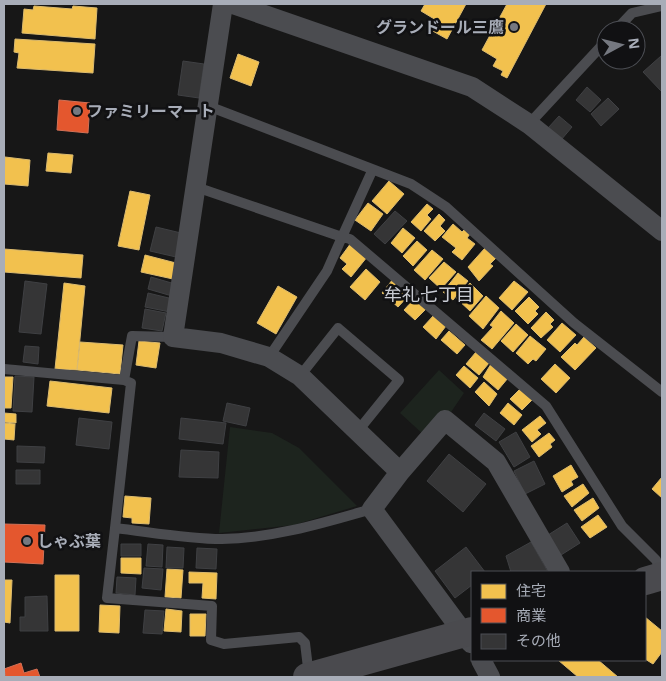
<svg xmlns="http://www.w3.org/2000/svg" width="666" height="681" viewBox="0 0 666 681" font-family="'Open Sans','Noto Sans JP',sans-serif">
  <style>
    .green { fill: #1d241e }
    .homes { fill: #f2c14e; stroke: #dcbb6e }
    .shops { fill: #e4572e; stroke: #d27157 }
    .building { fill: #353536; stroke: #3f4043 }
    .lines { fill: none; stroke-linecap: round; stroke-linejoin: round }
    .lane { stroke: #4b4c50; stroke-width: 10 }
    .street { stroke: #4b4c50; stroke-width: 20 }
    .secondary { stroke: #4a4a4e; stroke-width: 28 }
    .poi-dot { fill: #757880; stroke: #111113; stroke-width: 2 }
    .labels { text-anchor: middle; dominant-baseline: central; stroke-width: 5; stroke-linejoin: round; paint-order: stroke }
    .poi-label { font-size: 16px; font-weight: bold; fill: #a8adb8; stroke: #111113; text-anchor: start }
    .neighbourhood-label { font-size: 18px; fill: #c9ccd4; stroke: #111113 }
  </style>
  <rect width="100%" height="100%" fill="#171717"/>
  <!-- green -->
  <path class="green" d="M 439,370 L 464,393 L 449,415 L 425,436 L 400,413 Z
    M 230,427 L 272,433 L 299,448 L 357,506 L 294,525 L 219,533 Z"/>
  <!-- homes -->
  <path class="homes" d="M 425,4 L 466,4 L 447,39 L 431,30 L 436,20 L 421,11 Z
    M 507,4 L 546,4 L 507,78 L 501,75 L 503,71 L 493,66 L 497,59 L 482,50 Z
    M 34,6 L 72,9 L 73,6 L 97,8 L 95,39 L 22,33 L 24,9 L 33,10 Z
    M 15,39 L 95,44 L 93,73 L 17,68 L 19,53 L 14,52 Z
    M 238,54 L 259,62 L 251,86 L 230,78 Z
    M 48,153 L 73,155 L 71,173 L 46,171 Z
    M 5,157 L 30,160 L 28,186 L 4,184 Z
    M 389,181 L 404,194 L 387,214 L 372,201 Z
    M 130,191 L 150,195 L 139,250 L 118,246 Z
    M 368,203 L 383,214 L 371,231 L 355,220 Z
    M 427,204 L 433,209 L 427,215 L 431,219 L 421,231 L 411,222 Z
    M 439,214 L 445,220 L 440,226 L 445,231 L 435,241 L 424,231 Z
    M 453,224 L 462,232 L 465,229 L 470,234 L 467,238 L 475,244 L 462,260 L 452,252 L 456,248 L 442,237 Z
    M 403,228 L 415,238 L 402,253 L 391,243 Z
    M 417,241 L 427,250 L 413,266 L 403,256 Z
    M 351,243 L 367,257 L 351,277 L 342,269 L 347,264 L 340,258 Z
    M 485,248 L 496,258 L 490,264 L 493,266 L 479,281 L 468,267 Z
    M 4,249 L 83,255 L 81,278 L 4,272 Z
    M 432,250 L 443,259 L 425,280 L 414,270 Z
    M 145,255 L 176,263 L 173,279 L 141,272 Z
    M 444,262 L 456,272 L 441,289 L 429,278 Z
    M 366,269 L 380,282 L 365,300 L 350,287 Z
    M 458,273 L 468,281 L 453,300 L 443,292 Z
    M 393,279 L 410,294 L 398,307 L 382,293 Z
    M 514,281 L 528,292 L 512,310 L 499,298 Z
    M 64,283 L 85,286 L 77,370 L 55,369 Z
    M 470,283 L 483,296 L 470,311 L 456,298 Z
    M 278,286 L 297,297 L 276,334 L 257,323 Z
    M 486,296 L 499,308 L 483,329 L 469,316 Z
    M 529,297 L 539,307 L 535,311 L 538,314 L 528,324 L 515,311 Z
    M 415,298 L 427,308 L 415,320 L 404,310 Z
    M 501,311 L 514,323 L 492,349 L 481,340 L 493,327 L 490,325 Z
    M 546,312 L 554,320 L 550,324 L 553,327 L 541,338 L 531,328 Z
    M 434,315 L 446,326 L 436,339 L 423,327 Z
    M 562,323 L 576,335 L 560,352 L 547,340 Z
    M 516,324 L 528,335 L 513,352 L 501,341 Z
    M 449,331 L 465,345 L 457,354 L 441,340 Z
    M 530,336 L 546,349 L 536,361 L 533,359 L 528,364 L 516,353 Z
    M 584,337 L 596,348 L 575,370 L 561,357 L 575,343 L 577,345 Z
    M 139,341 L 160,343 L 156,368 L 136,365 Z
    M 80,342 L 123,345 L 120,374 L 77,370 Z
    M 476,352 L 489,363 L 479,375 L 466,364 Z
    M 491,364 L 508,378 L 498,390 L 483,377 Z
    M 555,364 L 570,378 L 556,393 L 541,379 Z
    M 464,366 L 478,378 L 470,388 L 456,375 Z
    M 4,377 L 13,377 L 11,408 L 4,408 Z
    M 50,381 L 112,388 L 109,413 L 47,406 Z
    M 484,382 L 497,394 L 489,406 L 475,392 Z
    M 520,389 L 532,400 L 522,410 L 510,399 Z
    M 508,403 L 522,415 L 514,425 L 500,413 Z
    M 4,413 L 16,414 L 16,423 L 4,422 Z
    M 540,416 L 546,423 L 537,430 L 541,434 L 532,442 L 522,430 Z
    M 4,423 L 15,424 L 14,440 L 4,439 Z
    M 549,433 L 555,440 L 550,444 L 552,447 L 539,457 L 531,446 Z
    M 571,465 L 578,477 L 571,481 L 573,485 L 562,492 L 553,476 Z
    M 662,477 L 662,498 L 652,489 Z
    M 583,484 L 589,493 L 572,507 L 564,496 Z
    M 125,496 L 151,498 L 149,524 L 132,523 L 132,518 L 123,517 Z
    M 593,498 L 599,508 L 582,521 L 574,510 Z
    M 598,515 L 607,527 L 590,538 L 581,527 Z
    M 121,558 L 141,558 L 141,574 L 121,573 Z
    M 167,569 L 183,570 L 181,598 L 165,597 Z
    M 189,572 L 217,573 L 216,599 L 202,598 L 203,583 L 189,583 Z
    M 55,575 L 79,575 L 79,631 L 55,631 Z
    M 4,580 L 12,580 L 10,623 L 4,622 Z
    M 100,605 L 120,606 L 119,633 L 99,632 Z
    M 166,609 L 182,611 L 181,632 L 164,631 Z
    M 190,614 L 206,614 L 205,636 L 190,636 Z
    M 645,617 L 662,631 L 662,652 L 653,664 L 645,659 Z
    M 558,660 L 598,660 L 618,677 L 578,677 Z"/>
  <!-- shops -->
  <path class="shops" d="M 59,100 L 90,103 L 88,133 L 57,130 Z
    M 4,524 L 45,525 L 43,564 L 4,562 Z
    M 21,663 L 24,673 L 37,669 L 40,677 L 6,677 L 4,669 Z"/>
  <!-- building -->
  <path class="building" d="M 661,56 L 662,57 L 662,92 L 643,72 Z
    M 183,61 L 204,64 L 199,98 L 178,95 Z
    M 587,87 L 601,100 L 590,112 L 576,100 Z
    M 608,98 L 619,109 L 601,126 L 591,114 Z
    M 559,116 L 572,127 L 561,140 L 548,128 Z
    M 395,211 L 407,221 L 385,244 L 374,234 Z
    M 156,227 L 181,233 L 176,257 L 150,251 Z
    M 151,277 L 175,284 L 172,296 L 148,289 Z
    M 25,281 L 47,284 L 41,334 L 19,332 Z
    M 148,293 L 173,299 L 170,312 L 145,307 Z
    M 145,309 L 166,313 L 162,331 L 142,328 Z
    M 25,346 L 39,347 L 38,364 L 23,362 Z
    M 15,376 L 34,377 L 32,412 L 13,411 Z
    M 227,403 L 250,408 L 246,426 L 223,421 Z
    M 484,413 L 505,429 L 496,441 L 475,425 Z
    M 79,418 L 112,422 L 109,449 L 76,445 Z
    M 181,418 L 226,423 L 223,444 L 179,439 Z
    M 516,432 L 530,457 L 514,467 L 499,442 Z
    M 17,446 L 45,447 L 44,463 L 17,462 Z
    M 181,450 L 219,452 L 218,478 L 179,477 Z
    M 449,454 L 486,484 L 463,512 L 427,481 Z
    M 534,461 L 545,484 L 525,494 L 514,471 Z
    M 16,470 L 40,470 L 40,484 L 16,484 Z
    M 567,523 L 580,543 L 561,555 L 548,535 Z
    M 531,542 L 548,572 L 511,572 L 506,556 Z
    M 121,544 L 141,544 L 141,556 L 121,556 Z
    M 148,544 L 163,545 L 162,567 L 146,566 Z
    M 167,547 L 184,548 L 183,568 L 166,568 Z
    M 466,547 L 485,572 L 472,572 L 472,585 L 455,598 L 435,571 Z
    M 197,548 L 217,549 L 216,569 L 196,568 Z
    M 144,568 L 163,569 L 161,590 L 142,588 Z
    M 117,577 L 136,578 L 135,595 L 116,593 Z
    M 47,596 L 48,631 L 20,631 L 20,617 L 25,617 L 25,597 Z
    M 145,610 L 164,611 L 162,634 L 143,633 Z"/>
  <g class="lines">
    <!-- lane -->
    <path class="lane" d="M 616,30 L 632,13 L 662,6
      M 208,106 L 411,184 L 446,207 L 574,323 L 662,392
      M 529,124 L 606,41
      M 196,187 L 342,237 L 372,171
      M 269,357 L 327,271 L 342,237 L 350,239 L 546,406 L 622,526 L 656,560 L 662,573
      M 4,369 L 124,380 L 132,336 L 173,337
      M 300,376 L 338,328 L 399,380 L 357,432
      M 115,528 L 131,383 L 124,380
      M 309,676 L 305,643 L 299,637 L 224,644 L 211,640 L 212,606 L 107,598 L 115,528 C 150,532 187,539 222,539 C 274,538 323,523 372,509"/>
    <!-- street -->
    <path class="street" d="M 223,4 L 173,337 L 221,343 L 269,357 L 300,376 L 400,472 L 372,509 L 471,643
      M 233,4 L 472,87 L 529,124 L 662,231
      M 400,472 L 445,420 L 496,462 L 560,572
      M 481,660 L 490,677"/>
    <!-- secondary -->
    <path class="secondary" d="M 645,581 L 662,576
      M 307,677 L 472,631"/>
  </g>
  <!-- markers -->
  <g class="poi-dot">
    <circle cx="514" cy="27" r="5"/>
    <circle cx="77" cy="111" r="5"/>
    <circle cx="27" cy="541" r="5"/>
  </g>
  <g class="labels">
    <!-- poi labels -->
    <g class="poi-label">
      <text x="504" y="27" text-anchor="end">グランドール三鷹</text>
      <text x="87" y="111">ファミリーマート</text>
      <text x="37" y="541">しゃぶ葉</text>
    </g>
    <!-- neighbourhood labels -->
    <g class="neighbourhood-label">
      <text x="429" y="294">牟礼七丁目</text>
    </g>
  </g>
  <!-- border -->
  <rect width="666" height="681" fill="none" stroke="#a8adb8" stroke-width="10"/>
  <!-- legend -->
  <rect x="471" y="571" width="175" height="90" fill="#111113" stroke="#4d4f55"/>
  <rect x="481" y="584" width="25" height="15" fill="#f2c14e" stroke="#4d4f55"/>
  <text x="516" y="596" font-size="15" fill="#a8adb8">住宅</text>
  <rect x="481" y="608" width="25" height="15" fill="#e4572e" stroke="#4d4f55"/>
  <text x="516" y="621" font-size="15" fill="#a8adb8">商業</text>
  <rect x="481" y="634" width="25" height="15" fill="#353536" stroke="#4d4f55"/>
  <text x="516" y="646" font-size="15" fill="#a8adb8">その他</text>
  <!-- north arrow -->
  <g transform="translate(621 45) rotate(83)"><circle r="24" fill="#111113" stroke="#4d4f55"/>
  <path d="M0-4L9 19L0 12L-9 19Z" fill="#757880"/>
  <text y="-8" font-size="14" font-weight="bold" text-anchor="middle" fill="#a8adb8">N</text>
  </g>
</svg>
